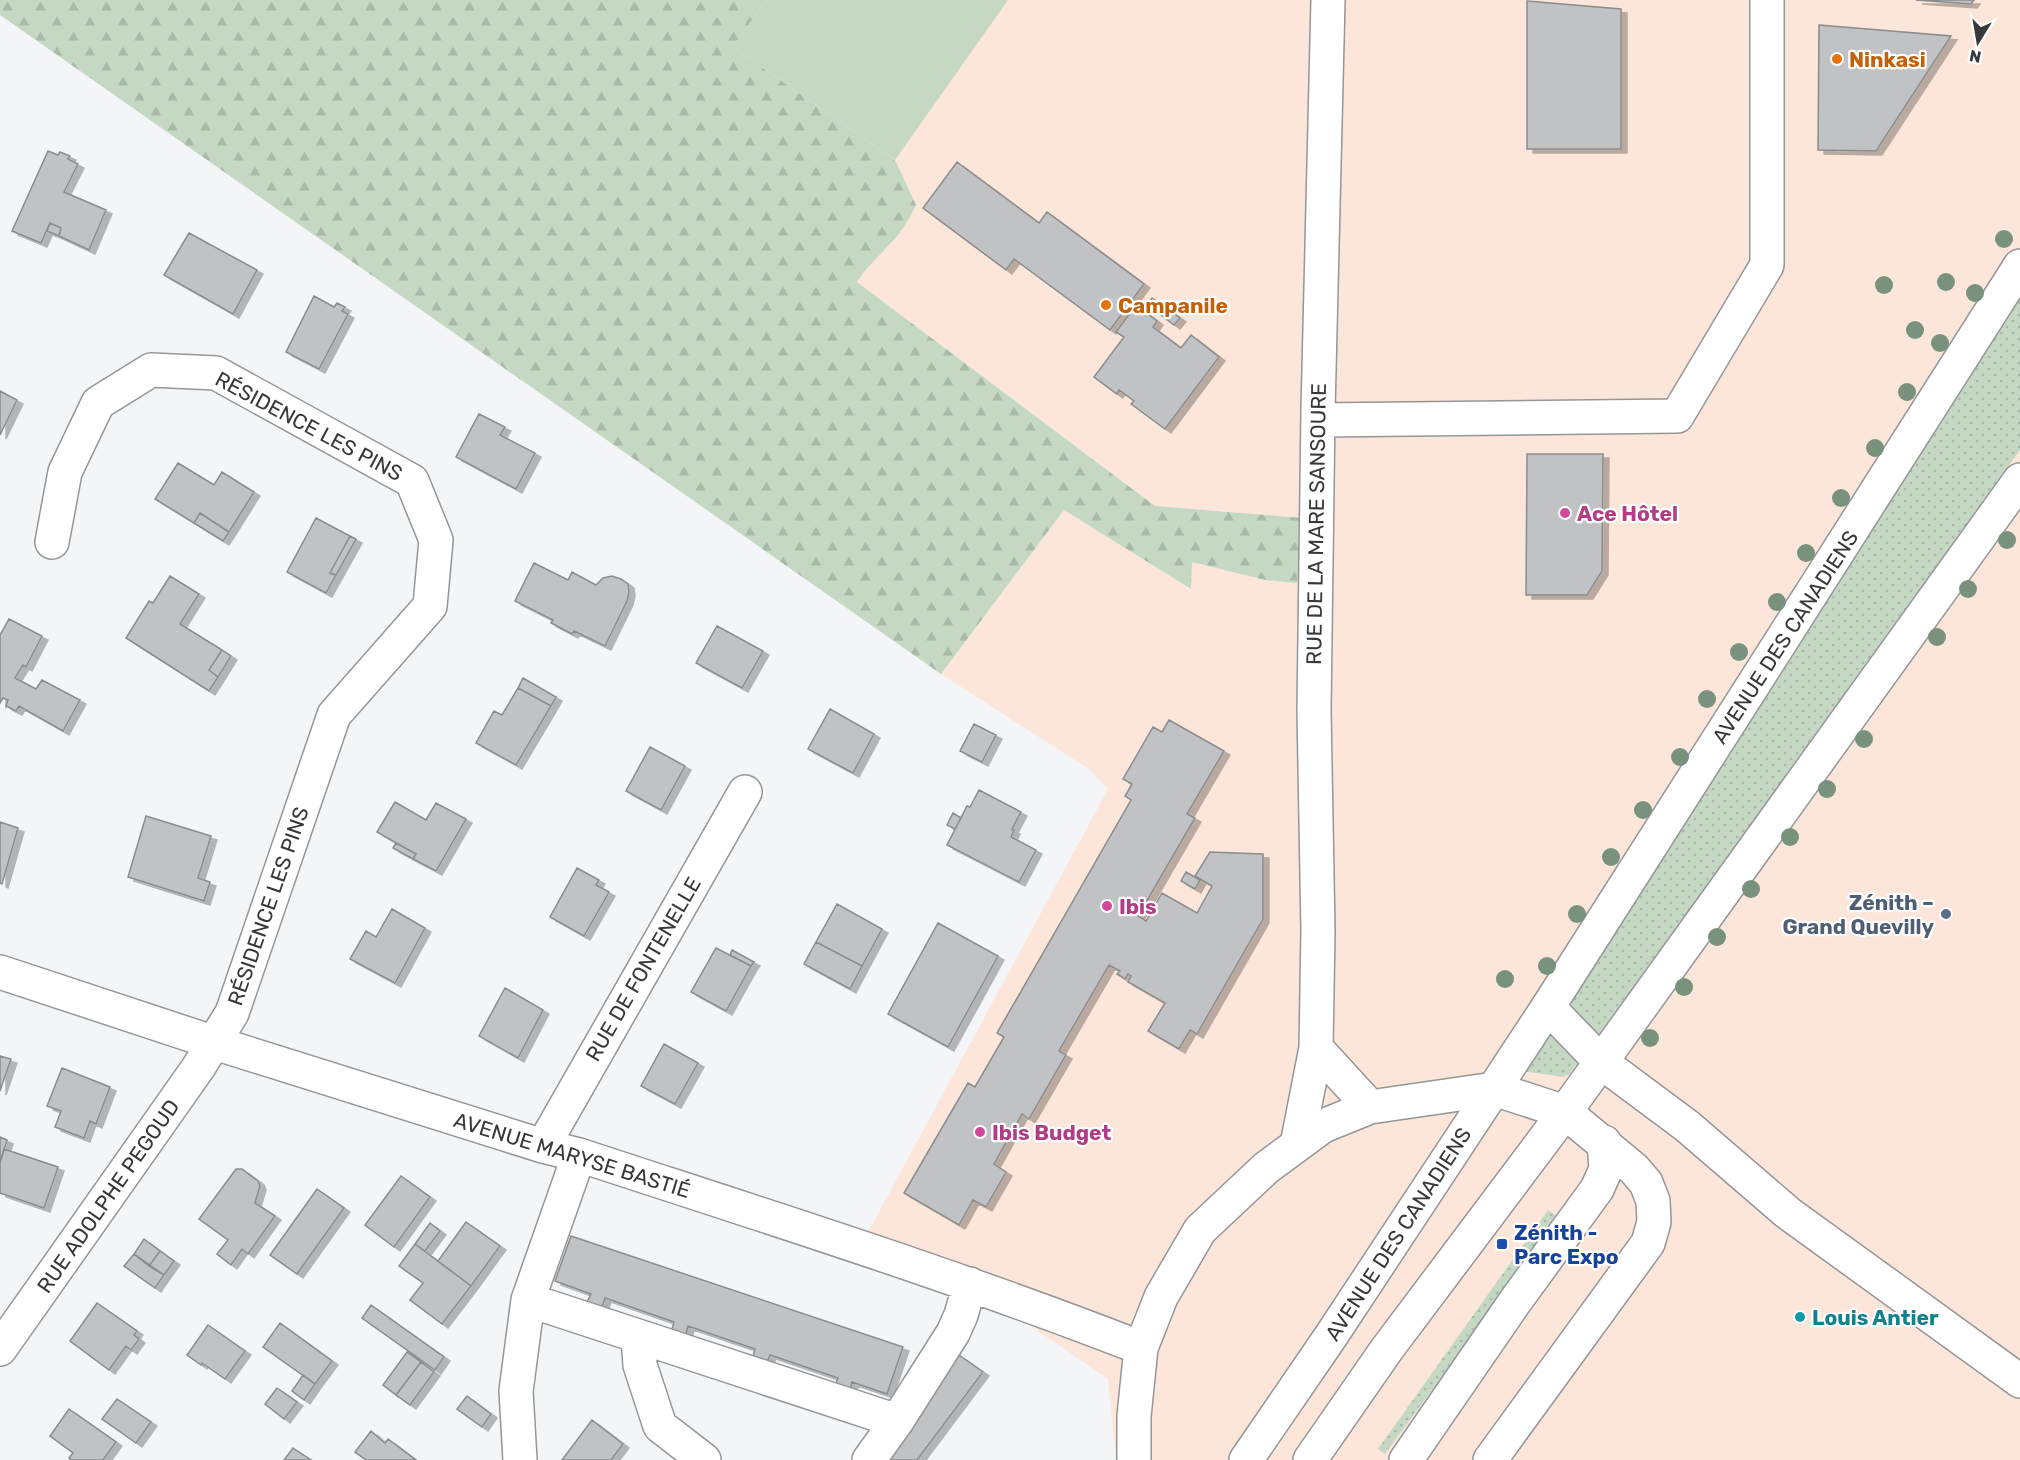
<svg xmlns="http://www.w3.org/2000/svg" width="2020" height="1460" viewBox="0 0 2020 1460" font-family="Rubik,sans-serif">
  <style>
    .commercial { fill: #fce6d9 }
    .grass { fill: url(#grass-dots) }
    .forest { fill: url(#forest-firs) }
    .pitch { fill: #c4d8c4 }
    .building { fill: #c0c2c4; stroke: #8a8c8d; stroke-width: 1.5; filter: url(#shadow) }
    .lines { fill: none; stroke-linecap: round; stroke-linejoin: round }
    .minor-casing { stroke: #949697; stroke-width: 36 }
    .major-casing { stroke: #949697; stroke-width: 36 }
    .minor { stroke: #fff; stroke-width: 33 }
    .major { stroke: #fff; stroke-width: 33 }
    .tree { fill: #78927d }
    .food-dot { fill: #e8710a; stroke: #fff; stroke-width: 2 }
    .hotel-dot { fill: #d1479c; stroke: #fff; stroke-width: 2 }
    .service-dot { fill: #5c6f8a; stroke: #fff; stroke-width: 2 }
    .transit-dot { fill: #1a4fb4; stroke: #fff; stroke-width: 2 }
    .culture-dot { fill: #0f9aa8; stroke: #fff; stroke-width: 2 }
    .labels { text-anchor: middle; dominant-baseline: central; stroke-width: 4.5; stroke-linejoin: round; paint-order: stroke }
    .food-label { font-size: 21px; font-weight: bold; fill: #c56008; stroke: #fff; text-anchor: start }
    .street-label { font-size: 21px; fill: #383839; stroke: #fff }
    .hotel-label { font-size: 21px; font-weight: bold; fill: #b23c85; stroke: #fff; text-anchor: start }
    .service-label { font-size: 21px; font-weight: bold; fill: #4e5e75; stroke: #fff; text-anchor: end }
    .transit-label { font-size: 21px; font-weight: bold; fill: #164399; stroke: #fff; text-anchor: start }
    .culture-label { font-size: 21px; font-weight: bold; fill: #0d838f; stroke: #fff; text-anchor: start }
  </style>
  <defs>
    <pattern id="grass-dots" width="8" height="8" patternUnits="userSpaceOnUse" patternTransform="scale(1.5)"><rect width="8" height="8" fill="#c4d8c4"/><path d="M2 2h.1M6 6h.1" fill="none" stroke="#a9baa9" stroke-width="1.8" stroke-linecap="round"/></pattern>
    <pattern id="forest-firs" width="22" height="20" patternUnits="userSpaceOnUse" patternTransform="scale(1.5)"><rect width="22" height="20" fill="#c4d8c4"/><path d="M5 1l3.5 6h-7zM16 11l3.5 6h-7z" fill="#a9baa9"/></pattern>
    <filter id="shadow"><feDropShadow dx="6" dy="4" stdDeviation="0" flood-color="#0004"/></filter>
  </defs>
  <rect width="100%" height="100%" fill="#f3f5f7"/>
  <!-- commercial -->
  <path class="commercial" d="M 766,0 L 2020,0 L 2020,1460 L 1116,1460 L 1108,1379 L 970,1284 L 860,1247 L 1108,789 L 1089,769 L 941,674 L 1064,510 L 1191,589 L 1192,561 L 1265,580 L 1303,518 L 1155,506 L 857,282 L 874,260 L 890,245 L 896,160 L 733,47 Z"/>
  <!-- grass -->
  <path class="grass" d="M 2020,291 L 2020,450 L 1594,1041 L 1570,1010 L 1574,993 Z
    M 1540,1021 L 1579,1061 L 1569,1075 L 1563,1077 L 1516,1070 Z
    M 1548,1210 L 1558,1217 L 1385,1454 L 1378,1449 Z"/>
  <!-- forest -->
  <path class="forest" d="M 0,0 L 766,0 L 733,47 L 895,160 L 916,205 C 909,220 901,233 889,245 C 878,257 866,268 857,282 L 1155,506 L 1303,518 L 1297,583 L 1265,580 L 1192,562 L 1191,589 L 1064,510 L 941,674 L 0,15 Z"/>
  <!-- pitch -->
  <path class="pitch" d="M 766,0 L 1008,0 L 895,160 L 733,47 Z"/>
  <!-- building -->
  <path class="building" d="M 1916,0 L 1974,0 L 1971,4 Z
    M 1527,1 L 1621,9 L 1621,149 L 1527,149 Z
    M 1819,25 L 1951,36 L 1876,151 L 1818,150 Z
    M 48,151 L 58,155 L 60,152 L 70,156 L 68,159 L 78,164 L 64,192 L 106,210 L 89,250 L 59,236 L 61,228 L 50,223 L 41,243 L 12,231 Z
    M 957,162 L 1039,223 L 1047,212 L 1144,284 L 1110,330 L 1014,259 L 1006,270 L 923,208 Z
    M 50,223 L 61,228 L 59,236 L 47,231 Z
    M 189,233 L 257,270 L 233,314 L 164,275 Z
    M 314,296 L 334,307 L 337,303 L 345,307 L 342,311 L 348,314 L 319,369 L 286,352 Z
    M 1152,298 L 1180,318 L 1174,325 L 1148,305 Z
    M 1136,305 L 1157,321 L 1153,327 L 1181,348 L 1191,335 L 1219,357 L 1165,429 L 1131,404 L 1134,401 L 1119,390 L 1117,394 L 1094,377 L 1124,337 L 1116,332 Z
    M 0,391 L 17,400 L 0,435 Z
    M 479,414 L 505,427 L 500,435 L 535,453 L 516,489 L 456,457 Z
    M 1527,454 L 1603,454 L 1602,571 L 1587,595 L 1526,595 Z
    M 178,463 L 214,485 L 222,472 L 254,492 L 229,532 L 200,513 L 194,523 L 155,499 Z
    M 200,513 L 229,532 L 223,541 L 194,523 Z
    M 316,518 L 350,536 L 330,573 L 336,575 L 326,593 L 287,572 Z
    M 350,536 L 356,539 L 336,575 L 330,573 Z
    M 534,563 L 568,580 L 572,572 L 596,585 L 603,578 L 612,576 L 621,579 L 628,584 L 629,592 L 627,601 L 605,646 L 574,631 L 572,634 L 551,623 L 553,620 L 515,601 Z
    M 170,576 L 199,594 L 180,624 L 222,650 L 209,670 L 218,677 L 209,691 L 126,638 L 149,601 L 153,603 Z
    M 9,619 L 42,636 L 26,667 L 23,665 L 15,678 L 36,689 L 42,680 L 80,700 L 63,731 L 19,706 L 16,711 L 6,706 L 8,700 L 3,698 L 0,703 L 0,635 Z
    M 717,626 L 763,651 L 742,688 L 696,663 Z
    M 222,650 L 231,656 L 218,677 L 209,670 Z
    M 523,678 L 556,697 L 551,706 L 518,688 Z
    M 518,688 L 551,706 L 516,765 L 476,743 L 494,711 L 502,715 Z
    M 830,709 L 874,734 L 853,773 L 808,749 Z
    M 1169,720 L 1224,751 L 1187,814 L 1195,818 L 1138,916 L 1146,921 L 1162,893 L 1197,913 L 1212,886 L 1195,876 L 1210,852 L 1263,854 L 1263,919 L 1197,1034 L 1190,1030 L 1179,1049 L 1148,1031 L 1165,1003 L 1128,982 L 1131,976 L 1128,974 L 1125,979 L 1117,974 L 1120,971 L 1109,965 L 1059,1051 L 1066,1055 L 1029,1119 L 1022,1114 L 994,1164 L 1006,1172 L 986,1207 L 973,1200 L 959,1225 L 904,1193 L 968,1083 L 975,1087 L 1004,1037 L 997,1033 L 1131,800 L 1125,796 L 1132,784 L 1123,779 L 1153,727 L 1162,732 Z
    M 974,724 L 996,735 L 982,762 L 960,751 Z
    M 650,747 L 685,766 L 661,810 L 626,791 Z
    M 979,790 L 1021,812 L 1012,829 L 1014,830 L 1011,837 L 1036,850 L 1019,882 L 947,845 L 967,806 L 970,807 Z
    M 395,802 L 426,820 L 436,803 L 466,819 L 436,871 L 413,859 L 416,854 L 377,832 Z
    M 953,813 L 961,818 L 955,829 L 947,825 Z
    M 146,816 L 211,836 L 198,878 L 210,882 L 204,901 L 128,877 Z
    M 0,822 L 18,828 L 2,884 L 0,883 Z
    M 396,843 L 416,854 L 413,859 L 393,848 Z
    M 577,868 L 599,880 L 596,885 L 609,892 L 584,936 L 550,917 Z
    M 1186,872 L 1200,880 L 1195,889 L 1181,881 Z
    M 837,904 L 882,929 L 862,966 L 816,942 Z
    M 392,909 L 425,928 L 395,983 L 350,959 L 366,931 L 376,937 Z
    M 938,923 L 998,956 L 948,1047 L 888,1014 Z
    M 816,942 L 862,966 L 850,989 L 804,964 Z
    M 716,948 L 751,966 L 726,1011 L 691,992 Z
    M 732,950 L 754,962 L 751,966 L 730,955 Z
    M 505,988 L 543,1010 L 518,1058 L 479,1036 Z
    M 664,1044 L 698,1063 L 675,1104 L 641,1086 Z
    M 0,1056 L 11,1059 L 0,1091 Z
    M 62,1068 L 110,1087 L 96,1124 L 90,1121 L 84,1138 L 55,1127 L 61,1111 L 47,1106 Z
    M 0,1137 L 7,1140 L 0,1163 Z
    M 4,1149 L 58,1167 L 44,1208 L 0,1193 L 0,1163 Z
    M 236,1169 L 242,1169 L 258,1181 L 260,1186 L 255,1203 L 275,1216 L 248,1254 L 242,1249 L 231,1265 L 217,1254 L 228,1240 L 199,1219 Z
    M 401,1176 L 430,1197 L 394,1247 L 365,1225 Z
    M 317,1189 L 344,1208 L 297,1274 L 270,1255 Z
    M 466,1222 L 500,1246 L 471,1286 L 438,1261 Z
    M 430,1223 L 440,1231 L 425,1251 L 415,1244 Z
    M 571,1236 L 903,1347 L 887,1394 L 852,1382 L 850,1390 L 835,1385 L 838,1378 L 770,1355 L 767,1362 L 753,1357 L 755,1349 L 688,1326 L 686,1335 L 672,1329 L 674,1322 L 605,1298 L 602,1307 L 587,1302 L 591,1294 L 555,1281 Z
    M 144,1239 L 160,1251 L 149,1266 L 134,1254 Z
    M 415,1244 L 471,1286 L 442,1324 L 410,1300 L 423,1283 L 399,1266 Z
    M 160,1251 L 174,1261 L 164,1275 L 149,1266 Z
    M 134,1254 L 164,1275 L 155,1288 L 124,1266 Z
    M 97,1303 L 137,1331 L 134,1335 L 139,1339 L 131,1350 L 126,1346 L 109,1370 L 70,1341 Z
    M 371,1305 L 444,1357 L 435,1370 L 362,1318 Z
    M 280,1323 L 332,1361 L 315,1384 L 263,1347 Z
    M 208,1325 L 245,1351 L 225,1379 L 202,1363 L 201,1365 L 187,1355 Z
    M 407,1352 L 421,1362 L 396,1395 L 383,1385 Z
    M 959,1355 L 983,1372 L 917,1460 L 881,1460 Z
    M 421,1362 L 434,1372 L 410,1405 L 396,1395 Z
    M 303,1375 L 315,1384 L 304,1400 L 292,1391 Z
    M 277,1388 L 297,1402 L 284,1419 L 265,1404 Z
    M 467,1396 L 491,1414 L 482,1427 L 457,1409 Z
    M 117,1399 L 151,1422 L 136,1443 L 102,1419 Z
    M 69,1409 L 116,1442 L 103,1460 L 71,1460 L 69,1458 L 73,1453 L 50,1436 Z
    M 592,1420 L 623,1444 L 611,1460 L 562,1460 Z
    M 371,1431 L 385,1443 L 388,1439 L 416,1460 L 366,1460 L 355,1452 Z
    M 293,1448 L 311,1460 L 284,1460 Z"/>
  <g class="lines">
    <defs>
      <path id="minor" d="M 1318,420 L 1677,416 L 1767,265 L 1767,0
        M 0,972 L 215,1043 L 543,1146 L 579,1155 C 768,1217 957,1276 1141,1348
        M 1548,1007 L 1601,1062 L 1687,1126 L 1788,1213 L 2020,1381
        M 1316,1048 L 1370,1107
        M 1297,1145 L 1316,1048 L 1318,931 L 1314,711 L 1318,411 L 1328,0
        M 543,1146 L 745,792
        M 528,1300 L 638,1336 L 640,1365 L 660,1426 L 704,1460
        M 638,1336 L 897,1421
        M 0,1349 L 198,1068 L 232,1013 L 334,715 L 430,606 L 436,540 L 412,481 L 216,373 L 151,370 L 98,403 L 65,472 L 52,542
        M 520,1460 L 516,1391 L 528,1300 L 579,1155
        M 869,1460 L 897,1421 L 953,1333 L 961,1315 L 970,1284
        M 1134,1460 L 1134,1416 L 1141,1348 L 1161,1297 L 1200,1230 L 1266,1168 L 1323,1126 L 1370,1107 L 1494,1089 L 1565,1112 L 1634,1169 L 1646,1183 L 1653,1201 L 1654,1222 L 1648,1243 L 1490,1460
        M 1406,1460 L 1514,1303 L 1597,1189 L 1606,1169 L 1604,1142"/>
      <path id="major" d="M 1246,1460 L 1331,1336 L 1548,1007 L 2020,266
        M 1310,1460 L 1387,1349 L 1565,1112 L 2020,480"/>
    </defs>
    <!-- minor casing -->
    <use href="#minor" class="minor-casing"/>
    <!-- major casing -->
    <use href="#major" class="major-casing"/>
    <!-- minor -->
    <use href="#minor" class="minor"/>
    <!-- major -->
    <use href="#major" class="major"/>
  </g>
  <!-- trees -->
  <g class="tree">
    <circle cx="2004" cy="239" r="9"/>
    <circle cx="1946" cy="282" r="9"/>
    <circle cx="1884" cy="285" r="9"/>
    <circle cx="1975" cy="293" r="9"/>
    <circle cx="1915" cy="330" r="9"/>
    <circle cx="1940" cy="343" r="9"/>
    <circle cx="1907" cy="392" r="9"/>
    <circle cx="1875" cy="448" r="9"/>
    <circle cx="1841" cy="498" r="9"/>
    <circle cx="2007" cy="540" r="9"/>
    <circle cx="1806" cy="553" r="9"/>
    <circle cx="1968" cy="589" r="9"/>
    <circle cx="1777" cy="602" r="9"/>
    <circle cx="1937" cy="637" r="9"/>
    <circle cx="1739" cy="652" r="9"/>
    <circle cx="1707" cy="699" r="9"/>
    <circle cx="1864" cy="739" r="9"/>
    <circle cx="1680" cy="757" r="9"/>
    <circle cx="1827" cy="789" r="9"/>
    <circle cx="1643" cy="810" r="9"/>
    <circle cx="1790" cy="837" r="9"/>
    <circle cx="1611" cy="857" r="9"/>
    <circle cx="1751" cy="889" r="9"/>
    <circle cx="1577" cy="914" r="9"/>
    <circle cx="1717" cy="937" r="9"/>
    <circle cx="1547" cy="966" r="9"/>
    <circle cx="1505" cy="979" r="9"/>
    <circle cx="1684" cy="987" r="9"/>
    <circle cx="1650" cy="1038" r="9"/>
  </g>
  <!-- markers -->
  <g class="food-dot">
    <circle cx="1837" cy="59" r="6"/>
    <circle cx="1106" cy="305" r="6"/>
  </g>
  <g class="hotel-dot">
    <circle cx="1565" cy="513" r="6"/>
    <circle cx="1107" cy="906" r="6"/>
    <circle cx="980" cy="1132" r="6"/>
  </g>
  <circle class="service-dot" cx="1946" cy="914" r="6"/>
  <rect class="transit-dot" x="1496" y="1238" width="12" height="12" rx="3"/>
  <circle class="culture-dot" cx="1800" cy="1317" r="6"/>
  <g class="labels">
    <!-- food labels -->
    <g class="food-label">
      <text x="1849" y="59">Ninkasi</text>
      <text x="1118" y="305">Campanile</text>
    </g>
    <!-- street labels -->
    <g class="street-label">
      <text transform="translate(309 426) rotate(28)">RÉSIDENCE LES PINS</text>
      <text transform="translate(1316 524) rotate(-89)">RUE DE LA MARE SANSOURE</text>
      <text transform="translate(1785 637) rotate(-57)">AVENUE DES CANADIENS</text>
      <text transform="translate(268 906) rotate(-71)">RÉSIDENCE LES PINS</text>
      <text transform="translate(643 969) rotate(-60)">RUE DE FONTENELLE</text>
      <text transform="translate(572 1155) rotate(17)">AVENUE MARYSE BASTIÉ</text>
      <text transform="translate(108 1196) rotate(-55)">RUE ADOLPHE PEGOUD</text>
      <text transform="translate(1398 1234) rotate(-57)">AVENUE DES CANADIENS</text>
    </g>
    <!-- hotel labels -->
    <g class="hotel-label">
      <text x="1577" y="513">Ace Hôtel</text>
      <text x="1119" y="906">Ibis</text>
      <text x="992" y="1132">Ibis Budget</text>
    </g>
    <!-- service labels -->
    <g class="service-label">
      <text x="1934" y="902">Zénith –<tspan x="1934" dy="24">Grand Quevilly</tspan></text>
    </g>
    <!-- transit labels -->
    <g class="transit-label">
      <text x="1514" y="1232">Zénith -<tspan x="1514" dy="24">Parc Expo</tspan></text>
    </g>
    <!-- culture labels -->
    <g class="culture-label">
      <text x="1812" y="1317">Louis Antier</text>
    </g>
  </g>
  <!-- north arrow -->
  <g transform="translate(1978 42) rotate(191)" stroke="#ffffff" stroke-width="4.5" paint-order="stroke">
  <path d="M0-4.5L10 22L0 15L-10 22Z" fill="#383839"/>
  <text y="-9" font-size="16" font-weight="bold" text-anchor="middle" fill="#383839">N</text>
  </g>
</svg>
